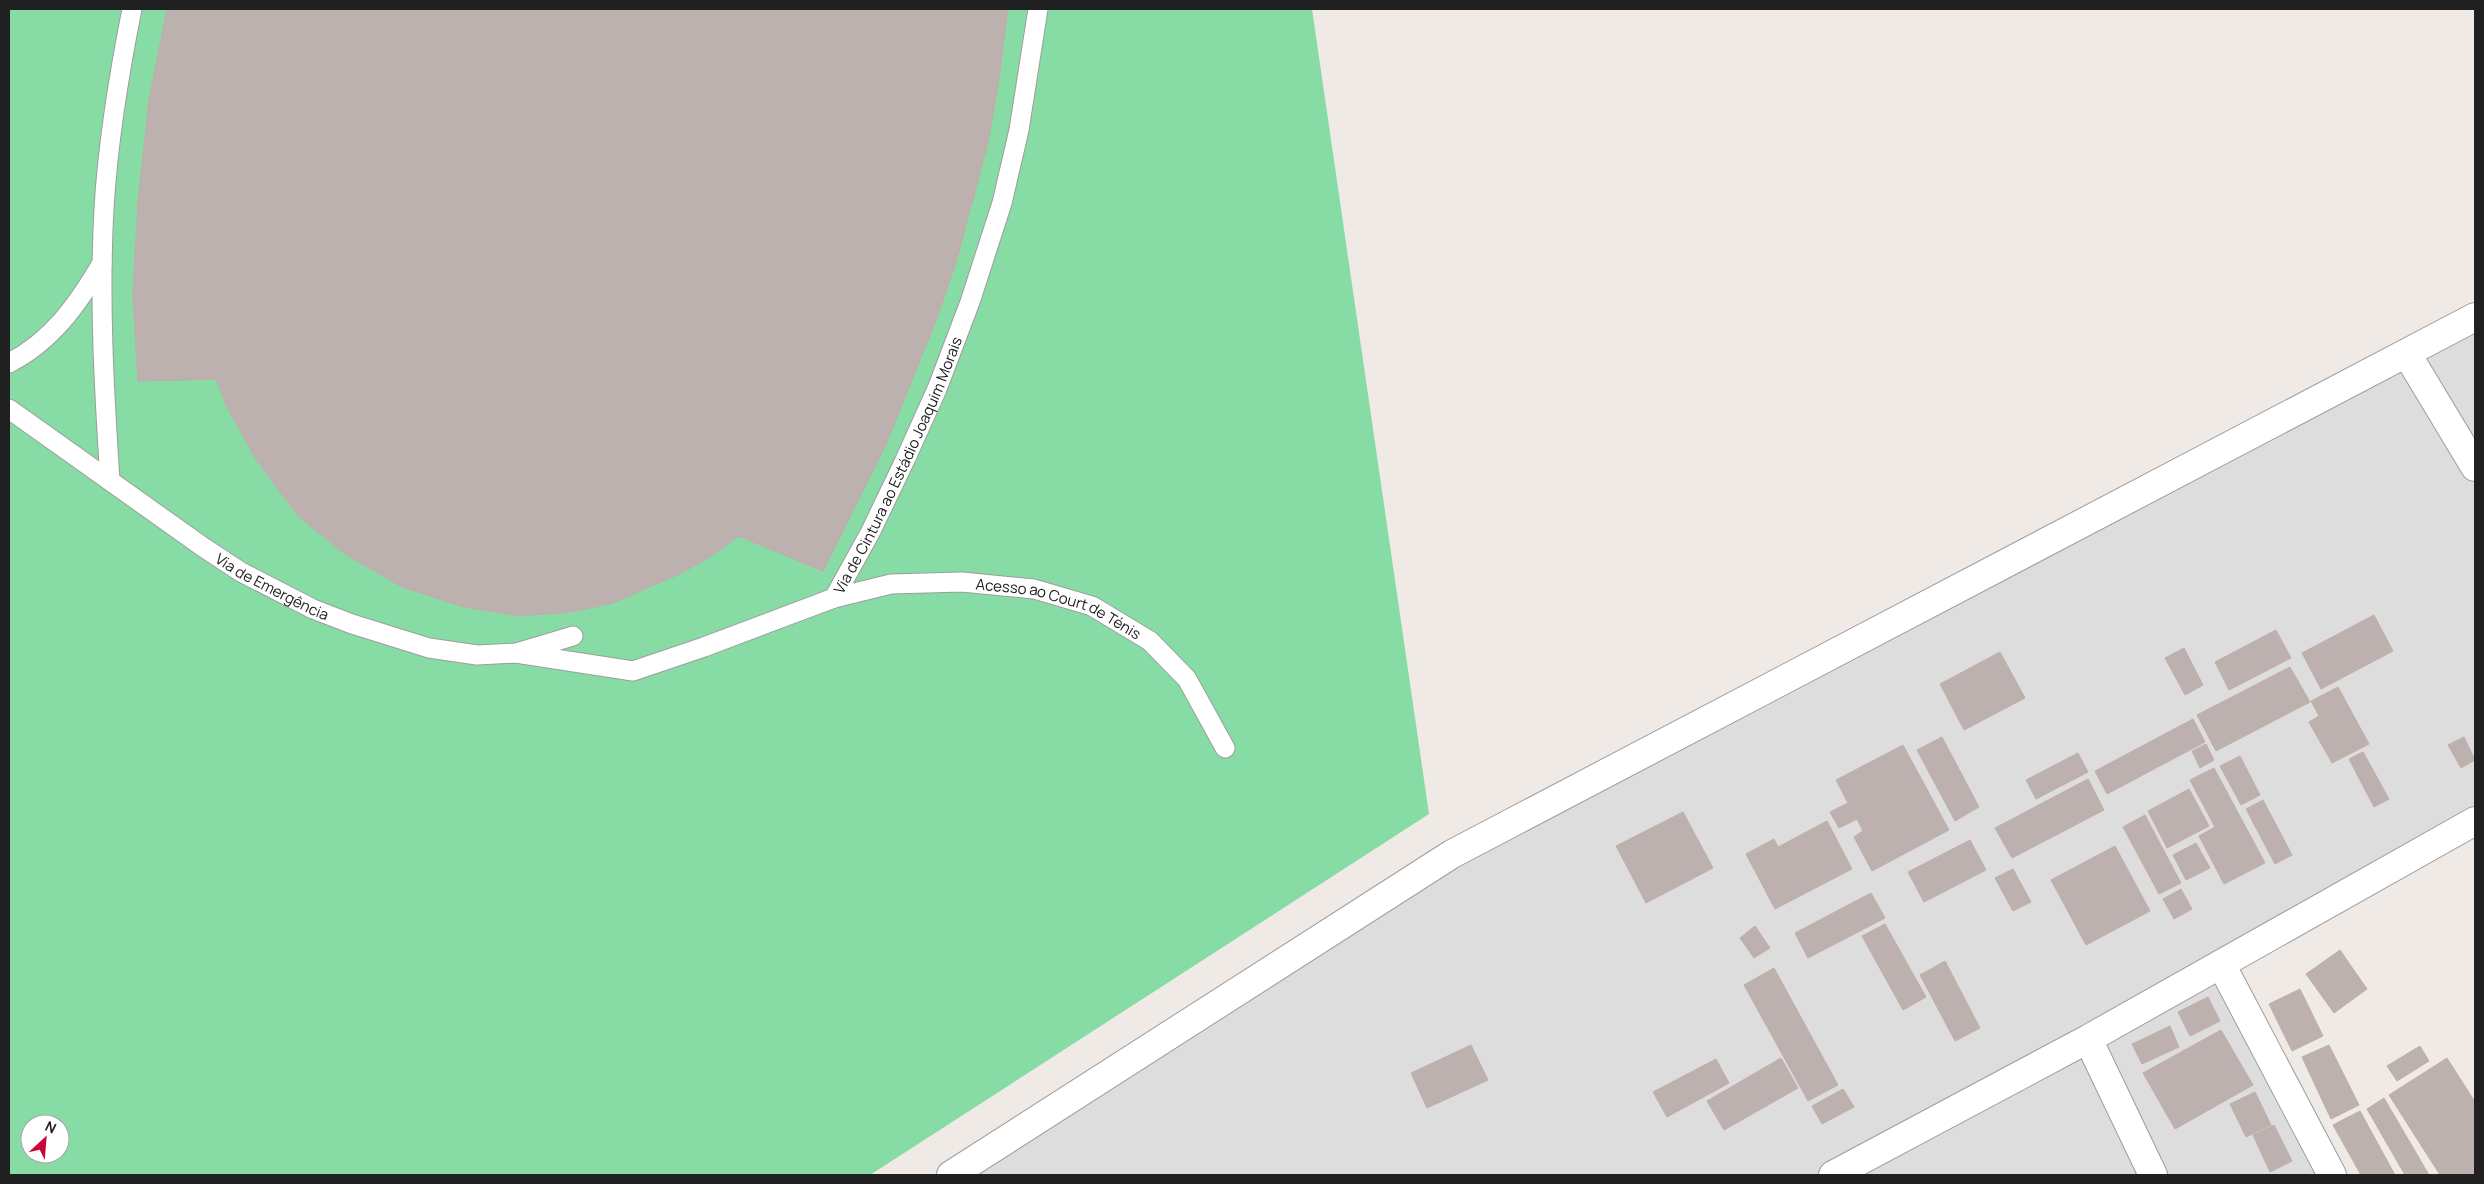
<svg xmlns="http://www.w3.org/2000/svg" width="2484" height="1184" viewBox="0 0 2484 1184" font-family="Manrope,sans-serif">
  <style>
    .residential { fill: #dedddd }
    .pitch { fill: #87dca5; fill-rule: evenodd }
    .building { fill: #bdb1b0; stroke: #c1ada9 }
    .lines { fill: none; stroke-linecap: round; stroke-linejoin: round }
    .lane-casing { stroke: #9d9d9d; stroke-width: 21 }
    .street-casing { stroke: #9d9d9d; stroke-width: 30 }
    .lane { stroke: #fff; stroke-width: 19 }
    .street { stroke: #fff; stroke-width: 28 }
    .labels { text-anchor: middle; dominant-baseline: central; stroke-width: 4.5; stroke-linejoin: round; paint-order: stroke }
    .street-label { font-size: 15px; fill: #202020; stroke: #fff }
  </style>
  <rect width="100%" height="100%" fill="#f0eae6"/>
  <!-- residential -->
  <path class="residential" d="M 2475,317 L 2475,821 L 2221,964 L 2332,1175 L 951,1175 L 1452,854 Z"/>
  <!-- pitch -->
  <path class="pitch" d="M 9,9 L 1312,9 L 1429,814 L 870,1175 L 9,1175 ZM 30,1124 L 60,1124 L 60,1154 L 30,1154 Z"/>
  <!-- building -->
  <path class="building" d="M 167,9 L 240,9 L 226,72 L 215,141 L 209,212 L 206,284 L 209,358 L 216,379 L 138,381 L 133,293 L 138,204 L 149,101 Z
    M 167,9 L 1008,9 L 989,137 L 957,259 L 937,318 L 886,444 L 823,571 L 739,536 L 713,555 L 682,573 L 613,603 L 572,612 L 519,616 L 464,607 L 402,587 L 346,555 L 298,516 L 257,461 L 228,409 L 216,379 L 138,381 L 133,293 L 138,204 L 149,101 Z
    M 912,9 L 1008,9 L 999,79 L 989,137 L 973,200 L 937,318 L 886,444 L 823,571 L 739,536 L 775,465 L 815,376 L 850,286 L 878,197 L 898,114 Z
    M 2374,615 L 2393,651 L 2321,689 L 2302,653 Z
    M 2276,630 L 2291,658 L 2229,690 L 2215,662 Z
    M 2184,648 L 2203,685 L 2185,695 L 2165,658 Z
    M 2000,652 L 2025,698 L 1964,730 L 1940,684 Z
    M 2290,667 L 2310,702 L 2216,751 L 2197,715 Z
    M 2338,687 L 2369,744 L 2332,763 L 2309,722 L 2319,716 L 2311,701 Z
    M 2193,719 L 2205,742 L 2107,794 L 2095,771 Z
    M 1942,737 L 1979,807 L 1955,821 L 1917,750 Z
    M 2464,737 L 2475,760 L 2461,768 L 2448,745 Z
    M 2206,744 L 2214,760 L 2200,768 L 2192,751 Z
    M 1903,745 L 1949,830 L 1872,871 L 1854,837 L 1863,831 L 1857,819 L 1839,828 L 1830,812 L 1848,803 L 1836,780 Z
    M 2363,752 L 2389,799 L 2374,807 L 2349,759 Z
    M 2078,753 L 2088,772 L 2036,799 L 2026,780 Z
    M 2240,756 L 2260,795 L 2241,805 L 2220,766 Z
    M 2214,768 L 2265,863 L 2224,884 L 2199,836 L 2215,827 L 2190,780 Z
    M 2088,779 L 2104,810 L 2012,858 L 1995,828 Z
    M 2189,789 L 2209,826 L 2167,848 L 2148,811 Z
    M 2263,800 L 2292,855 L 2275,864 L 2246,809 Z
    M 1683,812 L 1713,868 L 1646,903 L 1616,846 Z
    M 2145,815 L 2181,883 L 2159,894 L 2123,827 Z
    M 1827,821 L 1852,869 L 1775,909 L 1746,854 L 1774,839 L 1778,847 Z
    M 1970,840 L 1986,870 L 1924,902 L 1908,872 Z
    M 2196,843 L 2210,868 L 2186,880 L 2173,855 Z
    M 2115,846 L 2150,911 L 2086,945 L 2051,880 Z
    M 2013,869 L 2031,902 L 2013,911 L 1995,878 Z
    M 2181,889 L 2192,909 L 2174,919 L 2163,899 Z
    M 1871,893 L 1885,918 L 1808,958 L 1795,933 Z
    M 1885,924 L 1926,997 L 1903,1010 L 1862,936 Z
    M 1755,926 L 1770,948 L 1754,958 L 1740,938 Z
    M 2340,950 L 2367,989 L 2334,1013 L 2306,974 Z
    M 1945,961 L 1980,1028 L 1955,1041 L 1920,975 Z
    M 1774,968 L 1838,1085 L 1808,1101 L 1744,985 Z
    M 2300,989 L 2323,1036 L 2292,1051 L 2269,1004 Z
    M 2208,997 L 2220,1021 L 2190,1036 L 2178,1012 Z
    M 2170,1026 L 2179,1047 L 2142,1064 L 2132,1044 Z
    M 2221,1030 L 2253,1085 L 2175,1129 L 2143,1073 Z
    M 1471,1045 L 1488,1080 L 1427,1108 L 1411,1073 Z
    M 2329,1045 L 2359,1105 L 2331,1119 L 2302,1057 Z
    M 2420,1046 L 2429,1061 L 2397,1081 L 2387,1066 Z
    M 1781,1058 L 1798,1088 L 1724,1130 L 1707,1101 Z
    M 2447,1058 L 2475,1102 L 2475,1175 L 2440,1175 L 2389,1095 Z
    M 1716,1059 L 1729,1083 L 1667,1117 L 1653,1092 Z
    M 1843,1089 L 1854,1107 L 1822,1124 L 1812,1106 Z
    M 2255,1092 L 2271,1125 L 2246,1137 L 2230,1104 Z
    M 2384,1098 L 2429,1175 L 2405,1175 L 2367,1109 Z
    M 2360,1111 L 2395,1175 L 2361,1175 L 2333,1125 Z
    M 2274,1125 L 2292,1161 L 2270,1172 L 2253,1135 Z"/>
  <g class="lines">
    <defs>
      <g id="lane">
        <path d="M 9,363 C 52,341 78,304 102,263"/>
        <path id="s1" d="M 9,409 L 203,547 L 241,572 L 313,609 L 352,624 L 429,648 L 477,655 L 516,653 L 573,636"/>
        <path d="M 110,480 C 104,389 99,299 104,208 C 108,141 119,74 132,9"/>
        <path id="s2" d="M 834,598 L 891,584 L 962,582 L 1034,589 L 1092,606 L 1150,641 L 1187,679 L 1225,748"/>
        <path id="s3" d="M 516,653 L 633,671 L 704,647 L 834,598 L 871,531 L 905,460 L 937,389 L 970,302 L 1002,203 L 1019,130 L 1038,9"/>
      </g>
      <path id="street" d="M 2407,354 L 2475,467
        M 2221,964 L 2332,1175
        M 2088,1039 L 2153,1175
        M 951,1175 L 1452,854 L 2475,317
        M 1833,1175 L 2088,1039 L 2475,821"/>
    </defs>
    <!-- lane casing -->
    <use href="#lane" class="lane-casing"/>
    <!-- street casing -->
    <use href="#street" class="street-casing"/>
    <!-- lane -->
    <use href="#lane" class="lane"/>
    <!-- street -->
    <use href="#street" class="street"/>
  </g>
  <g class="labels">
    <!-- street labels -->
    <g class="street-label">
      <text stroke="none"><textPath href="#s3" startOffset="480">Via de Cintura ao Estádio Joaquim Morais</textPath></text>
      <text stroke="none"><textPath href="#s1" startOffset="318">Via de Emergência</textPath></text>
      <text stroke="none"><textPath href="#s2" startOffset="231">Acesso ao Court de Ténis</textPath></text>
    </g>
  </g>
  <!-- border -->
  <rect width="2484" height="1184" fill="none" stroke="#202020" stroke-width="20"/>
  <!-- north arrow -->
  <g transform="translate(45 1139) rotate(26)"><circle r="24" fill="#ffffff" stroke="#a6a6a6"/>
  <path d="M0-4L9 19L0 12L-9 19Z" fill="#c80739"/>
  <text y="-8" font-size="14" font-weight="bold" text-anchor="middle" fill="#202020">N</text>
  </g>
</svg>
